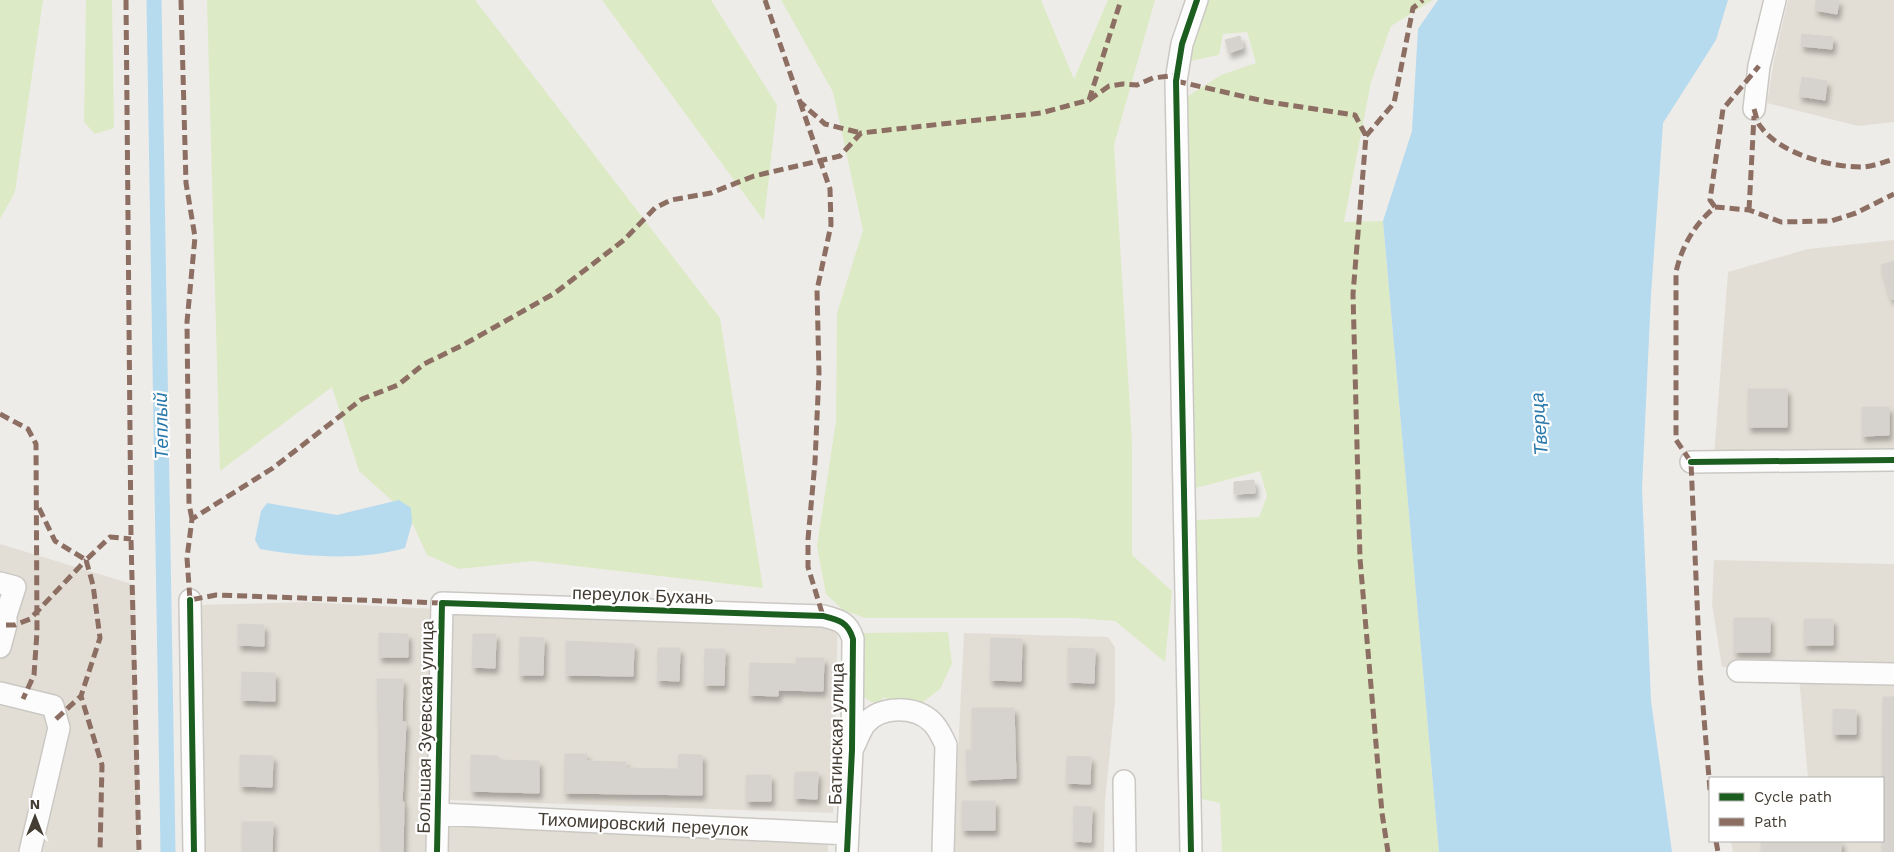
<svg xmlns="http://www.w3.org/2000/svg" width="1894" height="852" viewBox="0 0 1894 852" font-family="'Work Sans',sans-serif">
  <style>
    .residential { fill: #e3ded5 }
    .green { fill: #ddeac6 }
    .water { fill: #b6daee }
    .lines { fill: none; stroke-linecap: round; stroke-linejoin: round }
    .canal { stroke: #b6daee; stroke-width: 15 }
    .building { fill: #d6d3cf; stroke: #d7d3cd; filter: url(#shadow) }
    .minor-casing { stroke: #cbc8c4; stroke-width: 24 }
    .minor { stroke: #fcfcfc; stroke-width: 21 }
    .quiet { stroke: #8d6e63; stroke-width: 5; stroke-dasharray: 10 5; stroke-linecap: butt }
    .cycleway-casing { stroke: #fff; stroke-width: 9 }
    .cycleway { stroke: #1b5e20; stroke-width: 6 }
    .labels { text-anchor: middle; dominant-baseline: central; stroke-width: 4.5; stroke-linejoin: round; paint-order: stroke }
    .street-label { font-size: 18px; fill: #443d34; stroke: #fff }
    .water-label { font-size: 19px; font-style: italic; fill: #2a79aa; stroke: #fff }
  </style>
  <defs>
    <filter id="shadow"><feDropShadow dx="3" dy="5.5" stdDeviation="2.5" flood-color="#0004"/></filter>
  </defs>
  <rect width="100%" height="100%" fill="#eeece8"/>
  <!-- residential -->
  <path class="residential" d="M 1788,0 L 1894,0 L 1894,122 L 1858,126 L 1767,103 L 1774,60 Z
    M 1894,240 L 1894,455 L 1714,456 L 1728,272 L 1808,249 Z
    M 0,544 L 135,585 L 139,852 L 0,852 Z
    M 1714,560 L 1894,564 L 1894,670 L 1722,667 L 1712,604 Z
    M 307,602 L 435,609 L 430,852 L 203,852 L 203,657 L 196,605 Z
    M 450,612 L 838,615 L 833,813 L 447,800 Z
    M 964,633 L 1108,637 L 1115,647 L 1115,702 L 1105,801 L 1104,852 L 953,852 Z
    M 1799,677 L 1894,679 L 1894,852 L 1733,852 L 1731,841 L 1883,841 L 1883,778 L 1808,778 Z
    M 447,824 L 828,837 L 828,852 L 447,852 Z"/>
  <!-- green -->
  <path class="green" d="M 0,0 L 43,0 L 15,192 L 0,219 Z
    M 86,0 L 112,0 L 114,128 L 95,134 L 84,122 Z
    M 207,0 L 475,0 L 720,318 L 763,588 L 533,561 L 459,569 L 427,555 L 409,516 L 359,471 L 332,387 L 220,471 Z
    M 602,0 L 711,0 L 777,105 L 764,221 Z
    M 781,0 L 1041,0 L 1074,79 L 1108,0 L 1155,0 L 1114,145 L 1132,442 L 1132,555 L 1172,591 L 1165,662 L 1115,621 L 1078,618 L 865,618 L 843,610 L 826,594 L 817,546 L 836,421 L 837,313 L 863,230 L 833,92 Z
    M 1206,0 L 1433,0 L 1391,26 L 1371,82 L 1344,222 L 1383,221 L 1439,852 L 1222,852 L 1220,803 L 1202,799 L 1196,520 L 1259,517 L 1267,496 L 1260,471 L 1196,488 L 1185,98 L 1221,75 L 1256,63 L 1247,32 L 1223,34 L 1219,55 L 1185,62 Z
    M 948,632 L 952,664 L 940,689 L 922,703 L 895,703 L 884,697 L 878,704 L 869,701 L 860,693 L 862,633 Z"/>
  <!-- water -->
  <path class="water" d="M 1438,0 L 1728,0 L 1716,40 L 1663,123 L 1651,295 L 1642,488 L 1651,701 L 1672,852 L 1439,852 L 1383,221 L 1412,131 L 1418,29 Z
    M 399,500 L 411,508 L 412,523 L 405,548 C 362,561 304,557 260,549 L 255,540 L 261,511 L 267,503 L 337,515 Z"/>
  <g class="lines">
    <!-- canal -->
    <path class="canal" d="M 154,0 L 168,852"/>
  </g>
  <!-- building -->
  <path class="building" d="M 1816,0 L 1839,0 L 1837,14 L 1815,10 Z
    M 1802,34 L 1833,37 L 1832,49 L 1801,46 Z
    M 1240,36 L 1243,48 L 1229,53 L 1225,40 Z
    M 1802,77 L 1827,81 L 1825,100 L 1799,96 Z
    M 1894,261 L 1894,299 L 1891,299 L 1881,265 Z
    M 1748,389 L 1787,389 L 1787,427 L 1748,427 Z
    M 1862,407 L 1889,407 L 1889,435 L 1862,436 Z
    M 1254,480 L 1255,493 L 1234,494 L 1234,482 Z
    M 1734,618 L 1770,618 L 1770,652 L 1734,652 Z
    M 1804,619 L 1833,619 L 1833,645 L 1804,645 Z
    M 238,624 L 264,625 L 264,646 L 238,645 Z
    M 379,633 L 408,634 L 408,657 L 379,657 Z
    M 473,634 L 496,634 L 495,668 L 472,667 Z
    M 520,637 L 544,638 L 543,675 L 519,675 Z
    M 991,638 L 1022,639 L 1021,681 L 990,680 Z
    M 566,641 L 634,644 L 633,676 L 566,675 Z
    M 658,648 L 680,648 L 679,681 L 657,680 Z
    M 1068,648 L 1095,649 L 1094,683 L 1068,682 Z
    M 705,649 L 725,649 L 724,685 L 704,685 Z
    M 796,658 L 824,658 L 823,691 L 778,690 L 778,696 L 749,695 L 750,663 L 796,664 Z
    M 242,672 L 275,673 L 275,701 L 241,700 Z
    M 377,679 L 403,679 L 402,722 L 406,722 L 402,802 L 404,802 L 403,852 L 381,852 Z
    M 1883,697 L 1894,697 L 1894,852 L 1882,852 Z
    M 972,708 L 1014,708 L 1016,778 L 967,780 L 966,750 L 972,750 Z
    M 1833,709 L 1856,710 L 1856,734 L 1833,734 Z
    M 565,754 L 587,754 L 586,761 L 626,762 L 626,768 L 678,769 L 679,754 L 702,755 L 702,795 L 564,793 Z
    M 240,755 L 273,756 L 272,787 L 240,786 Z
    M 471,755 L 498,756 L 498,760 L 539,761 L 539,793 L 471,791 Z
    M 1067,756 L 1091,757 L 1090,784 L 1066,783 Z
    M 795,772 L 818,772 L 817,799 L 794,798 Z
    M 746,775 L 771,775 L 771,801 L 746,801 Z
    M 962,801 L 995,801 L 995,830 L 962,830 Z
    M 1074,806 L 1092,807 L 1091,842 L 1073,841 Z
    M 242,822 L 273,822 L 272,852 L 242,852 Z
    M 1761,841 L 1841,841 L 1841,852 L 1761,852 Z"/>
  <g class="lines">
    <defs>
      <path id="minor" d="M 1754,109 L 1759,66 L 1775,0
        M 1691,462 L 1894,460
        M 0,583 L 15,587 L 6,615
        M 190,600 L 194,852
        M 0,614 L 6,615 L 6,625 L 0,647
        M 1738,671 L 1894,674
        M 0,693 L 53,706 L 59,728 L 30,852
        M 853,748 C 857,740 860,731 865,724 C 881,705 915,706 932,722 C 939,729 942,737 946,745 L 943,852
        M 1124,781 L 1125,852
        M 438,814 L 848,834
        M 437,852 L 442,603 L 823,616 C 839,620 848,622 853,639 L 852,750 L 847,852
        M 1191,852 L 1176,81 L 1182,44 L 1197,0"/>
    </defs>
    <!-- minor casing -->
    <use href="#minor" class="minor-casing"/>
    <!-- minor -->
    <use href="#minor" class="minor"/>
    <!-- quiet -->
    <path class="quiet" d="M 126,0 L 131,539 L 139,852
      M 181,0 L 186,183 L 195,237 L 187,322 L 189,504 L 192,519
      M 765,0 L 800,102 L 825,124 L 861,133
      M 1176,81 L 1268,102 L 1355,115 L 1366,136 L 1353,294 L 1360,559 L 1382,813 L 1388,852
      M 1089,100 L 1121,0
      M 800,102 L 830,189 L 831,225 L 817,290 L 819,373 L 815,462 L 808,539 L 808,567 L 823,616
      M 1754,109 C 1756,115 1757,123 1761,127 C 1780,154 1833,168 1864,167 C 1874,166 1884,162 1894,159
      M 1366,136 L 1394,103 L 1413,8 L 1423,0
      M 1715,207 L 1710,200 L 1723,109 L 1759,66
      M 1749,210 L 1754,116
      M 0,414 L 28,429 L 36,444 L 37,632 L 34,675 L 23,699
      M 39,508 L 55,541 L 86,560 L 110,537 L 131,539
      M 86,560 L 93,585 L 100,638 L 81,696 L 102,765 L 100,852
      M 442,603 L 216,595 L 190,600 L 187,558 L 192,519 L 273,468 L 362,399 L 398,385 L 424,364 L 463,345 L 555,293 L 624,240 L 655,208 L 671,200 L 711,193 L 754,176 L 840,156 L 861,133 L 1041,113 L 1089,100 L 1109,86 L 1123,84 L 1137,85 L 1153,78 L 1177,75
      M 6,625 L 15,625 L 30,619 L 86,560
      M 56,719 L 81,696
      M 1710,790 L 1700,670 L 1691,462 L 1676,440 L 1676,272 C 1682,246 1694,225 1715,207 L 1749,210 L 1781,222 L 1831,221 L 1856,213 L 1894,194
      M 1716,841 L 1718,852"/>
    <defs>
      <path id="cycleway" d="M 1691,462 L 1894,460
        M 190,600 L 194,852
        M 437,852 L 442,603 L 823,616 C 839,620 848,622 853,639 L 852,750 L 847,852
        M 1191,852 L 1176,81 L 1182,44 L 1197,0"/>
    </defs>
    <!-- cycleway casing -->
    <use href="#cycleway" class="cycleway-casing"/>
    <!-- cycleway -->
    <use href="#cycleway" class="cycleway"/>
  </g>
  <g class="labels">
    <!-- street labels -->
    <g class="street-label">
      <text transform="translate(643 595) rotate(2)">переулок Бухань</text>
      <text transform="translate(425 727) rotate(-89)">Большая Зуевская улица</text>
      <text transform="translate(836 734) rotate(-89)">Батинская улица</text>
      <text transform="translate(643 824) rotate(3)">Тихомировский переулок</text>
    </g>
    <!-- water labels -->
    <g class="water-label">
      <text transform="translate(1539 424) rotate(-94)">Тверца</text>
      <text transform="translate(161 426) rotate(-91)">Теплый</text>
    </g>
  </g>
  <!-- legend -->
  <rect x="1709" y="777" width="175" height="65" fill="#ffffff" stroke="#b4b1ae"/>
  <rect x="1719" y="793" width="25" height="8" fill="#1b5e20" stroke="#b4b1ae"/>
  <text x="1754" y="802" font-size="15" fill="#443d34">Cycle path</text>
  <rect x="1719" y="818" width="25" height="8" fill="#8d6e63" stroke="#b4b1ae"/>
  <text x="1754" y="827" font-size="15" fill="#443d34">Path</text>
  <!-- north arrow -->
  <g transform="translate(35 817)" stroke="#ffffff" stroke-width="4" paint-order="stroke">
  <path d="M0-4L9 19L0 12L-9 19Z" fill="#443d34"/>
  <text y="-8" font-size="14" font-weight="bold" text-anchor="middle" fill="#443d34">N</text>
  </g>
</svg>
